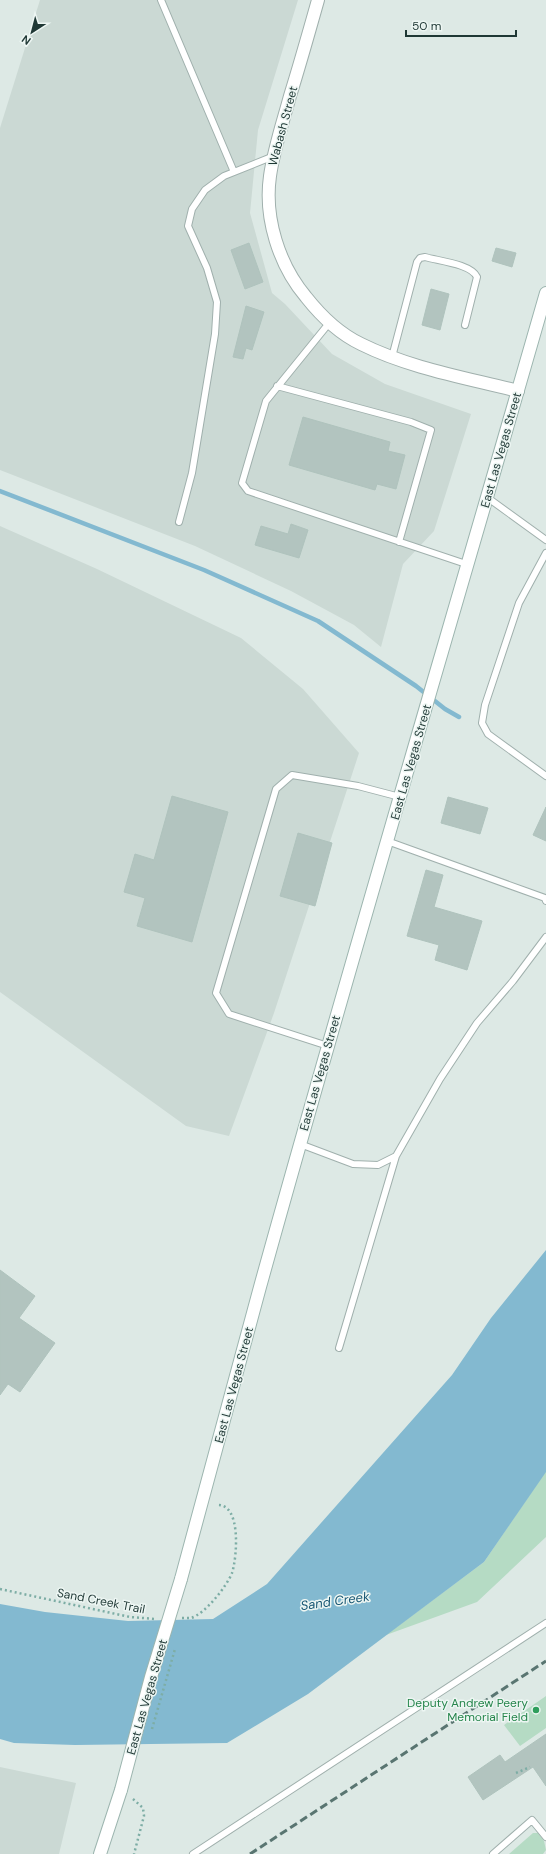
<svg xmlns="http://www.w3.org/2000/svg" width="546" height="1854" viewBox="0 0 546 1854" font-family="'DM Sans',sans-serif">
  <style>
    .built { fill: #cbd9d4 }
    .green { fill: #b5dbc4 }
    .water { fill: #83b9d0 }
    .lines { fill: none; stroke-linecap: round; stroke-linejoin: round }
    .stream { stroke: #83b9d0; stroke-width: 4.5 }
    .building { fill: #b2c4bf; stroke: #afc3bd }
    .lane-casing { stroke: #a0b0ad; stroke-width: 8 }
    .street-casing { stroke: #a0b0ad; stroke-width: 14 }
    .secondary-casing { stroke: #9cb5af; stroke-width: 14 }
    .path { stroke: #7dada5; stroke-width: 2.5; stroke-dasharray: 2 3; stroke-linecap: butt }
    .lane { stroke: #fff; stroke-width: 6 }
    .street { stroke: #fff; stroke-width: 12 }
    .secondary { stroke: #fff; stroke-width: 12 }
    .rail { stroke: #597571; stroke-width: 3; stroke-dasharray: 8 4; stroke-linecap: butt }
    .secondary-bridge-casing { stroke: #9cb5af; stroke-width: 14; stroke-linecap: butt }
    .path-bridge { stroke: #7dada5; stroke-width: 2.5; stroke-dasharray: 2 3; stroke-linecap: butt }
    .secondary-bridge { stroke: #fff; stroke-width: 12 }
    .leisure-dot { fill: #2e9e5b; stroke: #edf6f3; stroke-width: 1.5 }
    .labels { text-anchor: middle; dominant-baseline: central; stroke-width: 3; stroke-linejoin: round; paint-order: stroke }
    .street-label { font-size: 12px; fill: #1f3835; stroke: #edf6f3 }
    .leisure-label { font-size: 12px; fill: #27864d; stroke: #edf6f3; text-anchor: end }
    .water-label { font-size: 13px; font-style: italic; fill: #195874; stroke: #edf6f3 }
  </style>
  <rect width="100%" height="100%" fill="#dde9e5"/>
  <!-- built -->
  <path class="built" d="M 40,0 L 298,0 L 258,130 L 250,213 L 272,293 L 285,304 L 332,354 L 385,384 L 471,414 L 434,531 L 403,564 L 381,647 L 354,625 L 291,591 L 195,546 L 0,470 L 0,128 Z
    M 0,526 L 97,569 L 241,638 L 303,689 L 359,753 L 274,1013 L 229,1136 L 186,1126 L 0,992 Z
    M 0,1767 L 76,1783 L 59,1854 L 0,1854 Z"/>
  <!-- green -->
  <path class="green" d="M 546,1471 L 546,1537 L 477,1602 L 386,1635 L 484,1562 Z
    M 546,1696 L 546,1728 L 520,1746 L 504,1725 Z
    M 533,1833 L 538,1833 L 544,1841 L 546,1850 L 543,1854 L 509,1854 Z"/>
  <!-- water -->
  <path class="water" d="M 546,1250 L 546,1472 L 484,1562 L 308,1694 L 227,1743 L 75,1745 L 14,1743 L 0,1739 L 0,1604 L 45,1612 L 128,1621 L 213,1619 L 267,1584 L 452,1375 L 491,1318 Z"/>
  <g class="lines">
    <!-- stream -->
    <path class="stream" d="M 0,491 L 204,570 L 318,621 L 416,686 L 445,709 L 459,717"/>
  </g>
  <!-- building -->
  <path class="building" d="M 249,243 L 263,282 L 245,289 L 231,250 Z
    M 496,248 L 516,253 L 512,267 L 492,261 Z
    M 431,289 L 449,294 L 440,330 L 422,325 Z
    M 246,306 L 264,312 L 252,350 L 246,348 L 243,359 L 233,357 Z
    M 303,417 L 390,442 L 388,451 L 405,455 L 396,489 L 377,484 L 375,490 L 289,465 Z
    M 291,524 L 308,530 L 299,558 L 255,545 L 261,526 L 288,534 Z
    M 172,796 L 228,812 L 192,942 L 137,926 L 145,898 L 124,892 L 135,854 L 154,860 Z
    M 448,797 L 488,808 L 480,834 L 441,823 Z
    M 546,807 L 546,841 L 533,835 Z
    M 298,833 L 332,843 L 315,906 L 280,896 Z
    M 426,870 L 443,875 L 434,907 L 482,921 L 467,970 L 435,960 L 439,945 L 407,936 Z
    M 0,1270 L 35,1296 L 19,1318 L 55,1343 L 20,1392 L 8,1384 L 0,1395 Z
    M 546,1734 L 546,1786 L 533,1767 L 483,1800 L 468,1777 L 500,1755 L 505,1762 Z"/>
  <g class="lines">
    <defs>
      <path id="lane" d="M 161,0 L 234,172
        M 330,322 L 266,401 L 242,483 L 248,491 L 469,565
        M 392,357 L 417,262 L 420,258 L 425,257 C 439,261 471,264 477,277 L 465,325
        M 277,386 L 411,422 L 431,430 L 399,542
        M 488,498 L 546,540
        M 179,522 L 192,473 L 215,334 L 217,302 L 207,268 L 188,226 L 192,209 L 205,190 L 224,176 L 274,156
        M 546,553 L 519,603 L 485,705 L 482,723 L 488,734 L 546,776
        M 387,841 L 545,898 L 546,901
        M 328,1046 L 229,1014 L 216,993 L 276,789 L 292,775 L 358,786 L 400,797
        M 300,1144 L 353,1164 L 378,1165 L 396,1156 L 440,1079 L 477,1023 L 513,981 L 546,937
        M 339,1348 L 396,1156
        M 193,1854 L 546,1623
        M 493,1854 L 532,1820 L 546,1837"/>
      <path id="street" d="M 318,0 C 309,32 300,64 290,96 C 283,122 274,148 270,176 C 264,218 279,265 306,297 C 321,316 340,334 361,344 C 409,368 467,378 518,391"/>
      <path id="secondary" d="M 181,1579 C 208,1482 233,1384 260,1287 C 352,955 451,624 546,293
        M 100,1854 L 121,1790"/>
    </defs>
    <!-- lane casing -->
    <use href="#lane" class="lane-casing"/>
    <!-- street casing -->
    <use href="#street" class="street-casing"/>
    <!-- secondary casing -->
    <use href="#secondary" class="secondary-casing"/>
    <!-- path -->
    <path class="path" d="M 0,1589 L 130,1617 L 155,1619
      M 182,1618 C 185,1618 188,1618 191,1618 C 205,1614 227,1586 232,1573 C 237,1558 242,1502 216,1505
      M 516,1773 L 530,1767
      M 133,1799 L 143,1808 L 144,1816 L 134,1854"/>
    <!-- lane -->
    <use href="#lane" class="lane"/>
    <!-- street -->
    <use href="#street" class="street"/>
    <!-- secondary -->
    <use href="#secondary" class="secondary"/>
    <!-- rail -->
    <path class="rail" d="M 250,1854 L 546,1661"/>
    <defs>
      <path id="secondary-bridge" d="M 121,1790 L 151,1677 L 181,1579"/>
    </defs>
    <!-- secondary-bridge casing -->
    <use href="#secondary-bridge" class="secondary-bridge-casing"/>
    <!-- path-bridge -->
    <path class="path-bridge" d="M 152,1729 L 175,1649"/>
    <!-- secondary-bridge -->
    <use href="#secondary-bridge" class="secondary-bridge"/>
  </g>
  <!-- markers -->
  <circle class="leisure-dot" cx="536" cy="1710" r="4"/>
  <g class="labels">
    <!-- street labels -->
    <g class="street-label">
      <text transform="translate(283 126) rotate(-75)">Wabash Street</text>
      <text transform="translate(501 450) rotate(-74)">East Las Vegas Street</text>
      <text transform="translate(411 762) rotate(-74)">East Las Vegas Street</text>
      <text transform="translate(320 1073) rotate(-74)">East Las Vegas Street</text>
      <text transform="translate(234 1385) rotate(-75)">East Las Vegas Street</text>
      <text transform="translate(101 1601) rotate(11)">Sand Creek Trail</text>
      <text transform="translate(147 1697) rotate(-74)">East Las Vegas Street</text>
    </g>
    <!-- leisure labels -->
    <g class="leisure-label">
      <text x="528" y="1703">Deputy Andrew Peery<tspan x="528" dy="14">Memorial Field</tspan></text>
    </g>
    <!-- water labels -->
    <g class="water-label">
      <text transform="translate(335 1601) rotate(-8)">Sand Creek</text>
    </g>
  </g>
  <!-- north arrow -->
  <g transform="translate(32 32) rotate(216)" stroke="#edf6f3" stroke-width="3" paint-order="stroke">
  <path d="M0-3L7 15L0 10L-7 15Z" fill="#1f3835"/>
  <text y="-6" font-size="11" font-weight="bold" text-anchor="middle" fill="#1f3835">N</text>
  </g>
  <!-- scale -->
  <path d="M406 30v6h110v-6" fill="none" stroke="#1f3835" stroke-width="2"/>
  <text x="412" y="30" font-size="12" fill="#1f3835" stroke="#edf6f3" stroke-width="3" paint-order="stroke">50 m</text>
</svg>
